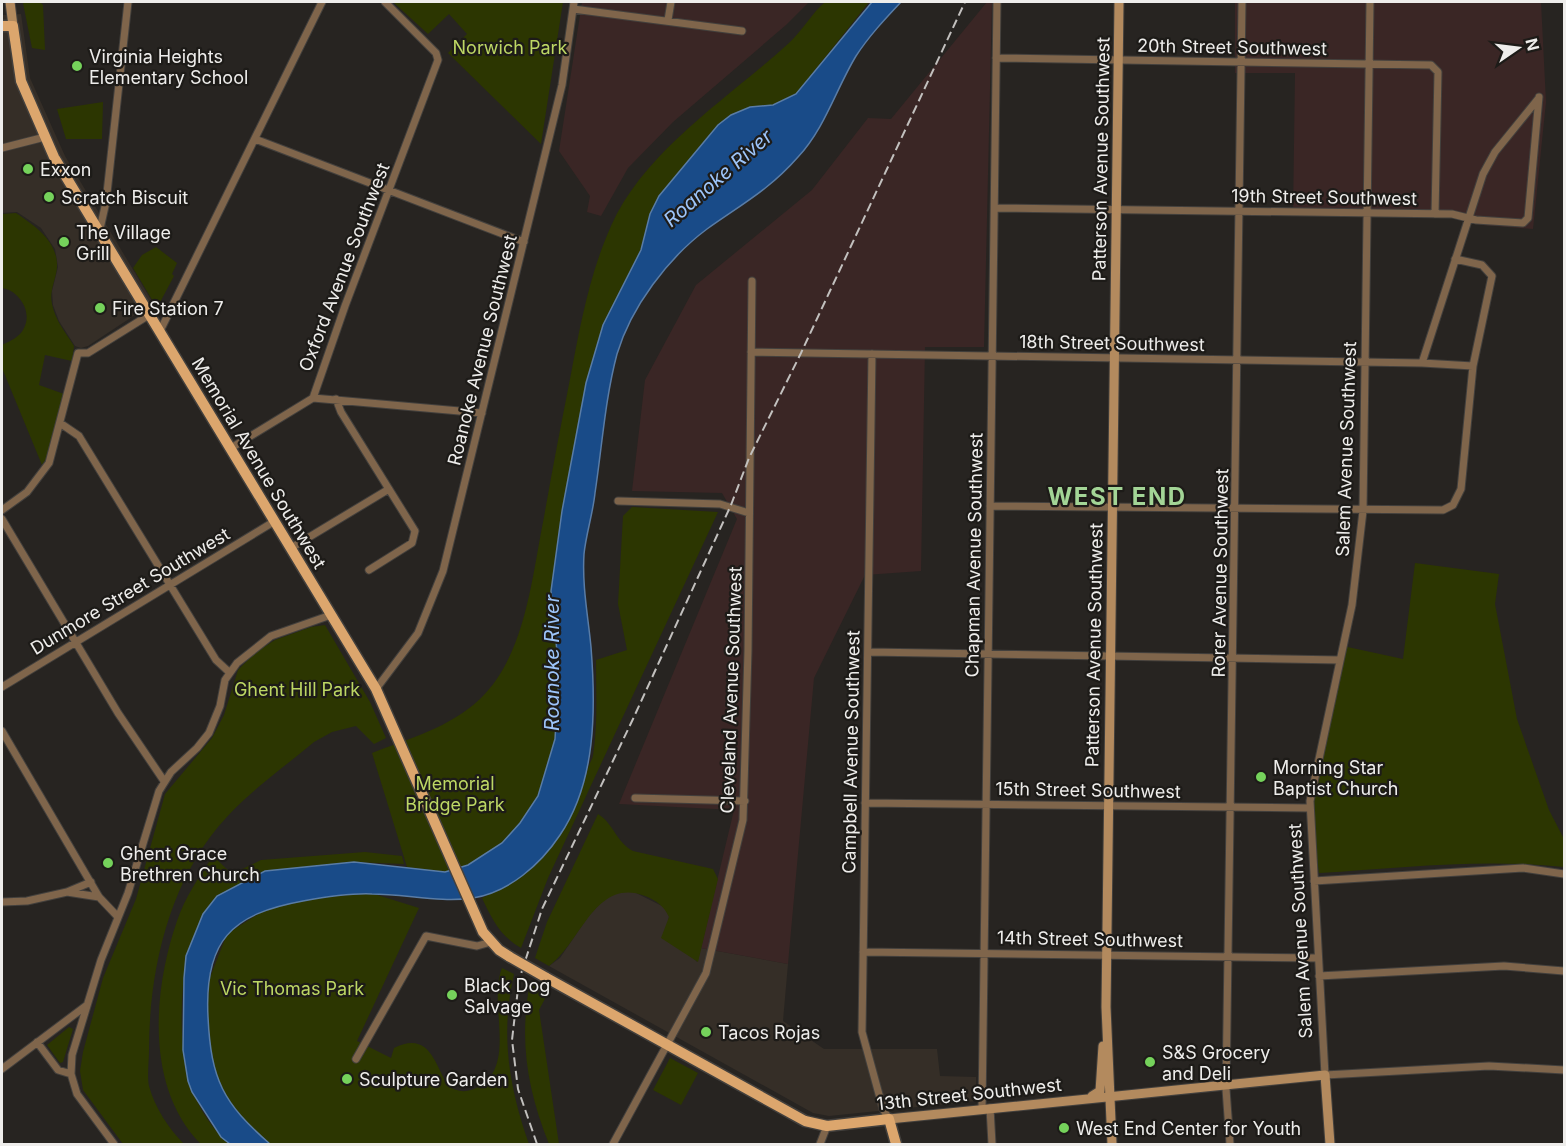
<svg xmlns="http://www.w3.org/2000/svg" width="1566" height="1146" viewBox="0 0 1566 1146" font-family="Inter,sans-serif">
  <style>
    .built { fill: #352e27 }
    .industrial { fill: #3a2625 }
    .green { fill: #2c3601 }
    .water { fill: #194b88; stroke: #597ca6; stroke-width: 1.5 }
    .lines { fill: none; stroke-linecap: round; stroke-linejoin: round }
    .street-casing { stroke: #43403d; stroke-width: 9 }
    .secondary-casing { stroke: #43403d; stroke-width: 11 }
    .primary-casing { stroke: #43403d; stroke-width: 13 }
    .street { stroke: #7f654b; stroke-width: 7 }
    .secondary { stroke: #b38a5e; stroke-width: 9 }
    .primary { stroke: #dca66d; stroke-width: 10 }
    .rail { stroke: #c2c0be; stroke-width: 2; stroke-dasharray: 9 4.5; stroke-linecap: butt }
    .primary-bridge-casing { stroke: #43403d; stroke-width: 13; stroke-linecap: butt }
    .primary-bridge { stroke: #dca66d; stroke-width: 10 }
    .poi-dot { fill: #75d25b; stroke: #1d1b18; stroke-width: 2 }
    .labels { text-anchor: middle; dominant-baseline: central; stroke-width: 4.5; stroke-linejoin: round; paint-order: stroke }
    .park-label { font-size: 18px; fill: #bdd764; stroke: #1d1b18 }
    .street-label { font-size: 18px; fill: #eeedeb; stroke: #1d1b18 }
    .poi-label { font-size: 18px; fill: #eeedeb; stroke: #1d1b18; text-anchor: start }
    .water-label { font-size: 20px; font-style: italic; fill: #9dc5fa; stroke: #1d1b18 }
    .district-label { font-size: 24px; font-weight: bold; letter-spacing: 1.5px; fill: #a3d596; stroke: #1d1b18 }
  </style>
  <rect width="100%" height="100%" fill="#272421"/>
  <!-- built -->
  <path class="built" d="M 21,14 L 30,78 L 65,156 L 153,303 L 88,346 L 81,348 L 75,346 L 59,321 L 53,305 L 52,291 L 58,267 L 55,249 L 41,228 L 17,212 L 2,213 L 2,15 Z
    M 617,892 L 634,892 L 664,907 L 669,916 L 667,927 L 697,962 L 701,948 L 788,964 L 783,1021 L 824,1049 L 937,1049 L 940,1076 L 976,1077 L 976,1101 L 829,1116 L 813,1113 L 549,966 L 560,958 L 587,918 L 602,901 Z"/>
  <!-- industrial -->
  <path class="industrial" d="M 582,2 L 809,2 L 786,25 L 673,122 L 628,168 L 601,216 L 587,212 L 590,196 L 559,151 Z
    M 987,2 L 992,2 L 984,347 L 925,347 L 921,571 L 865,575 L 814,678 L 788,964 L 701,948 L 734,810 L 619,804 L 737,519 L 722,493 L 632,491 L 645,380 L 696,285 L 812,190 L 868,118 L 891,119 Z
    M 1235,2 L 1541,2 L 1546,102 L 1533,229 L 1481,225 L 1459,218 L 1293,215 L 1295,73 L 1235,73 Z"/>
  <!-- green -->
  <path class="green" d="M 40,2 L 43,5 L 45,50 L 32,48 L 23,3 Z
    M 393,2 L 563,2 L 541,144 L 448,53 L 467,34 L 449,14 L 428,34 Z
    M 825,2 L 869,2 L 796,94 L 773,105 L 750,107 L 731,115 L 718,125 L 659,196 L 650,214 L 641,250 L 603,325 L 586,383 L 562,511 L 551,591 L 559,672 L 555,739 L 538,796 L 520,823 L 502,843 L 468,865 L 445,872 L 407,867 L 372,753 C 410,738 449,728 480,699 C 526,655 532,576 544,517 C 552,471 561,425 570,379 C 580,327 589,275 611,226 C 645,150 729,98 789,43 C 802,31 812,13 825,2 Z
    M 103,102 L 102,139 L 66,139 L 57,109 Z
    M 16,213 C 35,226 58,241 57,267 C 56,280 49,291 52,304 C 55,320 66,333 74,346 L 72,361 L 45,355 L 39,385 L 64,394 L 49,454 L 42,465 L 2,368 L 2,345 C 10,341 20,337 24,328 C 33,311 18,290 2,288 L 2,214 Z
    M 156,247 L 177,263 L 172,274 L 174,276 L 157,308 L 133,268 L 142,255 Z
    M 632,507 L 718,512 L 548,878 L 521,948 C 500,936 492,919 482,898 C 540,871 573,829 588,768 C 589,764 592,760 593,756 C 598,724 596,691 596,660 L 627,650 L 618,604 L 623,516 Z
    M 1415,563 L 1499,574 L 1495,604 L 1517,719 L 1549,810 L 1564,839 L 1564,867 C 1482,858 1401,868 1319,873 L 1309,808 L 1343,646 L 1403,659 Z
    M 325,625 L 370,702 L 386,738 L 374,744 L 356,726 L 332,732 L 314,742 C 282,769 244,795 218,827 C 168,887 149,973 149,1050 C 149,1061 147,1076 149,1086 C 155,1108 169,1129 184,1144 L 123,1144 L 83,1090 L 80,1071 L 83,1052 L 103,978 L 136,899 L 165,794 L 212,738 L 224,715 L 238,670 L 256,652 L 275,640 L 311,627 Z
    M 598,814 C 614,824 616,842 633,851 L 713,869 L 718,879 L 698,962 L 661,938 L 669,917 C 663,905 657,901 645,896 C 595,877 581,943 549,966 L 535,958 L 547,922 Z
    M 365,852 L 402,856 L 404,864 L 354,862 L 265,871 L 186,956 C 178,1021 175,1098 230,1144 L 201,1144 C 145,1088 153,990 177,921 C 185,897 199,877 213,856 L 232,874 L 261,860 Z
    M 371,893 L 419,908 L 357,1041 L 391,1058 L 394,1048 C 430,1030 435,1065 448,1086 C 456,1091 464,1093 474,1089 C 520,1069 487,1004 502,968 L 514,974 C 500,1034 509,1088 529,1144 L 270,1144 L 238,1117 L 221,1089 L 212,1062 L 207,1015 L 209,980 L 227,934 L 269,907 L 316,898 Z
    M 530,982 L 548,993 L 539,1010 L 559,1144 L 549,1144 C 527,1089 519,1041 530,982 Z
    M 69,1027 L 73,1029 L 63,1062 L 60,1063 L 47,1045 Z
    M 670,1058 L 698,1073 L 681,1105 L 653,1090 Z"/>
  <!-- water -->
  <path class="water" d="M 872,2 L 901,2 C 885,19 869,36 856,56 C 836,89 825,128 798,157 C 769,190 742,204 707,229 C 668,258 631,307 617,354 C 605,399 602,447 595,493 C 593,513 586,534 584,554 C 582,586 588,616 591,647 C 596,710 596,782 560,835 C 540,865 509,892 473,898 C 440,903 406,894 372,894 C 349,893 325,897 303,901 C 231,914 204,941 208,1017 C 211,1080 223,1103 270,1144 L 230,1144 L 221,1137 L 192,1092 L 188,1081 L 183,1050 L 184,978 L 186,956 L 203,914 L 217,896 L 265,871 L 354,862 L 445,872 L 468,865 L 502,843 L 520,823 L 538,796 L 555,739 L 559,672 L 551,591 L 562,511 L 586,383 L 603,325 L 641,250 L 650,214 L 659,196 L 718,125 L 731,115 L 750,107 L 773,105 L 796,94 Z"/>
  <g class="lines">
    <defs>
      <path id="street" d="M 1370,2 L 1363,511 L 1352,605 L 1310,801 L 1325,1075 L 1489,1066 L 1564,1070
        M 573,9 L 742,31
        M 668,20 L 671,2
        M 996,58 L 1431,65 L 1438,72 L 1435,214
        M 255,139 L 524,242
        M 2,148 L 45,137
        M 995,208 L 1452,214 L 1476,220 L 1523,223 L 1528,218 L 1539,97
        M 99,233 L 106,202 L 128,2
        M 160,331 L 322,2
        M 751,352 L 1422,363 L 1473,366
        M 872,354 L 862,1032 L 883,1109 L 889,1119
        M 1422,363 L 1483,174 L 1495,152 L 1538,99
        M 313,398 L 345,306 L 438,60 L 436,53 L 385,2
        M 336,399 L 341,412 L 415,531 L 412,543 L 369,570
        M 60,423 L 79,436 L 216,660 L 229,672
        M 231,448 L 313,398 L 482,413
        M 618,501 L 720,504 L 749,513
        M 990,506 L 1443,510 L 1453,505 L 1461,489 L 1473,366 L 1492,276 L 1482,265 L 1455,259
        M 2,510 L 27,492 L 49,463 L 78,353 L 88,353 L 149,315
        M 2,519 L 118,713 L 164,781
        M 291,548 L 389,489
        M 869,652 L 1340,660
        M 2,687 L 275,521
        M 376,689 L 418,633 L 443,571 L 562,85 L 574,2
        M 2,731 L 99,897 L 118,917
        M 635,798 L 745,801
        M 865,803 L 1309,808
        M 1314,881 L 1523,868 L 1564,874
        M 67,892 L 91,882
        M 2,902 L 27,901 L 67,892 L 99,897
        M 863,952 L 1317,958
        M 1319,976 L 1504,966 L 1564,971
        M 37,1042 L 58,1070 L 71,1074
        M 356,1059 L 426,936 L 477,946 L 491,942
        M 2,1069 L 87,1005
        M 990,1108 L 992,1144
        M 982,1109 L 997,2
        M 114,1144 L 77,1094 L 71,1074 L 72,1055 L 101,960 L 128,893 L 159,791 L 171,772 L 197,748 L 209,733 L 220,706 L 225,680 L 237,663 L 271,636 L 331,615
        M 613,1144 L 706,973 L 743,820 L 748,651 L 752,281
        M 820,1144 L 827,1126
        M 1230,1144 L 1226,1089 L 1242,2"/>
      <path id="secondary" d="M 10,2 L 13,26
        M 1092,1096 L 1100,1091 L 1103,1046
        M 889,1119 L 1325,1075 L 1330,1144
        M 1112,1144 L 1106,1007 L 1119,2"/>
      <path id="primary" d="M 2,26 L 13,26 L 21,81 L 54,157 L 376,689 L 483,932 L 499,950 L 510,957
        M 545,977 L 805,1121 L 827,1126 L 889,1119 L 896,1144"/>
    </defs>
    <!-- street casing -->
    <use href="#street" class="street-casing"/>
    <!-- secondary casing -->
    <use href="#secondary" class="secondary-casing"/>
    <!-- primary casing -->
    <use href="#primary" class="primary-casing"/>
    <!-- street -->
    <use href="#street" class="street"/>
    <!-- secondary -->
    <use href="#secondary" class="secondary"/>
    <!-- primary -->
    <use href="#primary" class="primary"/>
    <!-- rail -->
    <path class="rail" d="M 537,1144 L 518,1089 L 512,1040 L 519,980 L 542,909 L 633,719 L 731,505 L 749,458 L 801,353 L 965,2"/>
    <defs>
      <path id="primary-bridge" d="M 510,957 L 545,977"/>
    </defs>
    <!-- primary-bridge casing -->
    <use href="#primary-bridge" class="primary-bridge-casing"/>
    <!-- primary-bridge -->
    <use href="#primary-bridge" class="primary-bridge"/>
  </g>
  <!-- markers -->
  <g class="poi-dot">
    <circle cx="77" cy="66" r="6"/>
    <circle cx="28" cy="169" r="6"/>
    <circle cx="49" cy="197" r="6"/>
    <circle cx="64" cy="242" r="6"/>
    <circle cx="100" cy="308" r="6"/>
    <circle cx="1261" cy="777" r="6"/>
    <circle cx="108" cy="863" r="6"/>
    <circle cx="452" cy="995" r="6"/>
    <circle cx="706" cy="1032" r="6"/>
    <circle cx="1150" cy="1062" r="6"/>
    <circle cx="347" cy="1079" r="6"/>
    <circle cx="1064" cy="1128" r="6"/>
  </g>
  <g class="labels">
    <!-- park labels -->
    <g class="park-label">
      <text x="510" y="47">Norwich Park</text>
      <text x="297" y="689">Ghent Hill Park</text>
      <text x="455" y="783">Memorial<tspan x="455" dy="21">Bridge Park</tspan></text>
      <text x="292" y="988">Vic Thomas Park</text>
    </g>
    <!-- street labels -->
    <g class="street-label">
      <text transform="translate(1232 47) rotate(1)">20th Street Southwest</text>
      <text transform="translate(1101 159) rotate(-89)">Patterson Avenue Southwest</text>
      <text transform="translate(1324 197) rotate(1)">19th Street Southwest</text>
      <text transform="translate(344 267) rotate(-69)">Oxford Avenue Southwest</text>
      <text transform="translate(1112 343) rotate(1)">18th Street Southwest</text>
      <text transform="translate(482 350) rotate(-76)">Roanoke Avenue Southwest</text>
      <text transform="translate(1346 449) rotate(-88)">Salem Avenue Southwest</text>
      <text transform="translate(259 463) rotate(59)">Memorial Avenue Southwest</text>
      <text transform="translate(974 555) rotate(-89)">Chapman Avenue Southwest</text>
      <text transform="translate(1220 573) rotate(-89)">Rorer Avenue Southwest</text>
      <text transform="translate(130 591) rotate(-31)">Dunmore Street Southwest</text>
      <text transform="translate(1094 645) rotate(-89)">Patterson Avenue Southwest</text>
      <text transform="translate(731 690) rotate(-88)">Cleveland Avenue Southwest</text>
      <text transform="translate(851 752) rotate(-89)">Campbell Avenue Southwest</text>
      <text transform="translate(1088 790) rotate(1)">15th Street Southwest</text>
      <text transform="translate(1300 931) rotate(-93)">Salem Avenue Southwest</text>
      <text transform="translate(1090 939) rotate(1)">14th Street Southwest</text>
      <text transform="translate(969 1094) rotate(-6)">13th Street Southwest</text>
    </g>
    <!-- poi labels -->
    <g class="poi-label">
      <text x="89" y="56">Virginia Heights<tspan x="89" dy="21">Elementary School</tspan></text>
      <text x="40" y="169">Exxon</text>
      <text x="61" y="197">Scratch Biscuit</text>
      <text x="76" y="232">The Village<tspan x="76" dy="21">Grill</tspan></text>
      <text x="112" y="308">Fire Station 7</text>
      <text x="1273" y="767">Morning Star<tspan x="1273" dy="21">Baptist Church</tspan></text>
      <text x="120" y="853">Ghent Grace<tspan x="120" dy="21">Brethren Church</tspan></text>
      <text x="464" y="985">Black Dog<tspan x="464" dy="21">Salvage</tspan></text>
      <text x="718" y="1032">Tacos Rojas</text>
      <text x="1162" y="1052">S&amp;S Grocery<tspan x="1162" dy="21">and Deli</tspan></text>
      <text x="359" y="1079">Sculpture Garden</text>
      <text x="1076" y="1128">West End Center for Youth</text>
    </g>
    <!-- water labels -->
    <g class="water-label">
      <text transform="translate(718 178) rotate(-41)">Roanoke River</text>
      <text transform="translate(552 663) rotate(-90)">Roanoke River</text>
    </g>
    <!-- district labels -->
    <g class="district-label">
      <text x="1117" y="496">WEST END</text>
    </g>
  </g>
  <!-- border -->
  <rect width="1566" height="1146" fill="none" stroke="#eeedeb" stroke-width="6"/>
  <!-- north arrow -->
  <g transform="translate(1518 48) rotate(76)" stroke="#1d1b18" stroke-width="4.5" paint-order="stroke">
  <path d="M0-4.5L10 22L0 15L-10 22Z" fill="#eeedeb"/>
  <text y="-9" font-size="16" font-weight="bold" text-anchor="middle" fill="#eeedeb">N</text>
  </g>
</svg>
